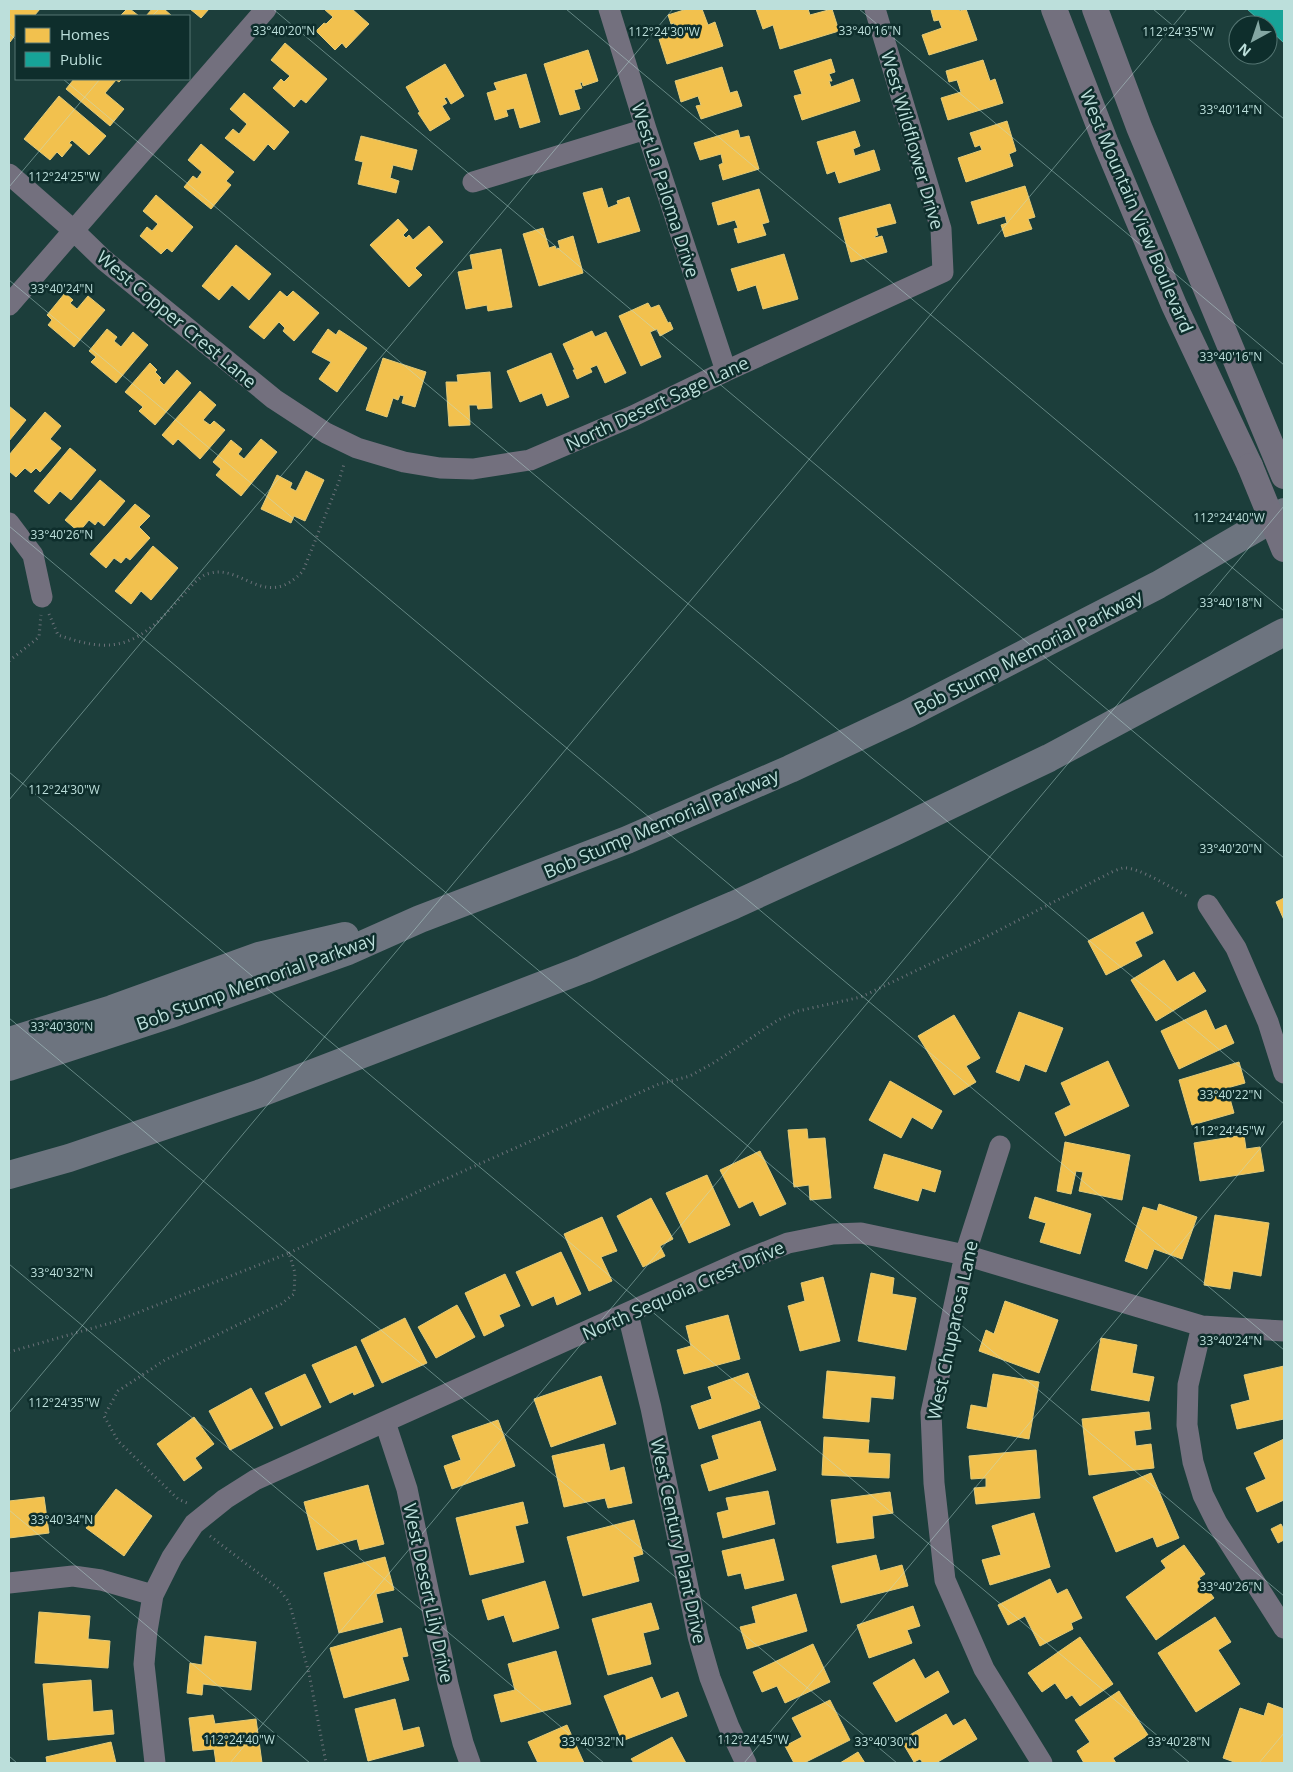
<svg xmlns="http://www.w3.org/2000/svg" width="1293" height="1772" viewBox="0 0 1293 1772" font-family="'Open Sans',sans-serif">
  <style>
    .homes { fill: #f2c14e; stroke: #e2ca78 }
    .public { fill: #17a398; stroke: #48b5ac }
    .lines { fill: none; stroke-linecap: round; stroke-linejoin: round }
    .path { stroke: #6b7179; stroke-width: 3; stroke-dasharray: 1 4; stroke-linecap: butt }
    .minor { stroke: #73707e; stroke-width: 21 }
    .tertiary { stroke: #73707e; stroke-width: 26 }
    .motorway { stroke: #6d747f; stroke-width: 28 }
    .tertiary-bridge { stroke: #73707e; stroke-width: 26 }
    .ticks { fill: none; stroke: #bcdfdb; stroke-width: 1; stroke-opacity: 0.45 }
    .labels { text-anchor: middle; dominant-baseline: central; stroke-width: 5; stroke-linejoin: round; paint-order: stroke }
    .street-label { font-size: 18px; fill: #bcdfdb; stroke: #0e2e2c }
    .ticks-label { font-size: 12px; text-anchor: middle; fill: #bcdfdb; stroke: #0e2e2c; stroke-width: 5; stroke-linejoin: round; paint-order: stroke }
  </style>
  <rect width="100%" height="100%" fill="#1c3e3b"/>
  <!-- homes -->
  <path class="homes" d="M 9,9 L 40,9 L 34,16 L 16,16 L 16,34 L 10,42 Z
    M 127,9 L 130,9 L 139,16 L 120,16 Z
    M 152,9 L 164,9 L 172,16 L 146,16 Z
    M 190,9 L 209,9 L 201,18 Z
    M 324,9 L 352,9 L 369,24 L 346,48 L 342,43 L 335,50 L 316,31 L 324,23 L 326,24 L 333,17 Z
    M 687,9 L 702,9 L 708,25 L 715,22 L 723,46 L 667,64 L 659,39 L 678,33 L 674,23 L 671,24 L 668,15 Z
    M 756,9 L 808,9 L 810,15 L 832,9 L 839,31 L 780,49 L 773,25 L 763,29 Z
    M 937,9 L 959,9 L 960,11 L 966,9 L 977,40 L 929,55 L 922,35 L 942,28 L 939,20 L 934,21 L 931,10 Z
    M 285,43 L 327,79 L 306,103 L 301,99 L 294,107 L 273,88 L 281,79 L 284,82 L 290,76 L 271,60 Z
    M 588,50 L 598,81 L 583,86 L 582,82 L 580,83 L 582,88 L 574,90 L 580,109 L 560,115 L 544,64 Z
    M 831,59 L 835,72 L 829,74 L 832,81 L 829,81 L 831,87 L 853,79 L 860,101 L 802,120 L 794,96 L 802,94 L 794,71 Z
    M 983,60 L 990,81 L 995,79 L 1003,103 L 948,120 L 941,98 L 961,92 L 957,80 L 949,82 L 946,71 Z
    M 445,64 L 464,96 L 451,104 L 447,97 L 444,98 L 447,103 L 442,106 L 450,119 L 430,131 L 418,113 L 420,112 L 406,87 Z
    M 722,67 L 730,93 L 737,91 L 742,106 L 701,119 L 696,106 L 701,105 L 698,96 L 681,102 L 675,81 Z
    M 526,74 L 540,122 L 520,128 L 514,108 L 506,110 L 508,116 L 495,120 L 487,93 L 497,90 L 494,83 Z
    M 74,79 L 122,79 L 119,82 L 116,80 L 105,93 L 124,109 L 110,126 L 66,89 Z
    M 244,93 L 289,132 L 274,150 L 268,144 L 254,161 L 225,138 L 233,129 L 239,134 L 247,124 L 230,109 Z
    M 59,96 L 106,136 L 89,155 L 72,140 L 69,143 L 72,145 L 62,157 L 57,152 L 50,160 L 24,139 Z
    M 1007,121 L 1016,151 L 1009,154 L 1013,166 L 966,182 L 958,158 L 982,150 L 980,145 L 975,147 L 970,133 Z
    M 738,130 L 740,138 L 749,136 L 759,169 L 723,180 L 719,165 L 723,163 L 721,154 L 700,160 L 694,143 Z
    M 855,131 L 860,146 L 853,149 L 855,156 L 874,150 L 880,170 L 839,183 L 835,171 L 827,174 L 817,142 Z
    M 361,136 L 417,150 L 412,170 L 393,165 L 390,178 L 399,181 L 396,193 L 358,184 L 363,162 L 355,160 Z
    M 201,144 L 234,172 L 226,181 L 231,185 L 211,209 L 184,187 L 193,176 L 197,179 L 202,172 L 188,160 Z
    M 1025,186 L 1035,217 L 1028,219 L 1032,229 L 1005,237 L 1001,225 L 1007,223 L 1005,216 L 978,224 L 971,202 Z
    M 602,188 L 608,208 L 618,204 L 617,201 L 629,197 L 640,231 L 598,243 L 583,193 Z
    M 759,189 L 769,222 L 762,224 L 766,235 L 738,243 L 734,229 L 738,228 L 735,220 L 718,225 L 712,203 Z
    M 156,195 L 193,227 L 172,252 L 167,248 L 161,254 L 140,236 L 147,227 L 152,231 L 158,224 L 143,211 Z
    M 890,204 L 896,223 L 876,228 L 878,235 L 875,236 L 875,238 L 882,236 L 887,252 L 851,262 L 839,218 Z
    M 398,219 L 408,230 L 403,235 L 406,238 L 409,235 L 413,240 L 429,226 L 443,242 L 415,268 L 422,275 L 409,287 L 370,245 Z
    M 543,228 L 549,248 L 555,246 L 556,249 L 560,248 L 558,241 L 573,236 L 583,273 L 539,286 L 523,234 Z
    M 236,245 L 271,274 L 249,300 L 232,285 L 219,300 L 202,286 Z
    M 501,249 L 512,307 L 488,311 L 487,305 L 466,309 L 458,272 L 473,269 L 470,255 Z
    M 784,254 L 798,299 L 763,309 L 756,285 L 738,291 L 731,269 Z
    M 280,291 L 287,297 L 293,291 L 319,313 L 294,341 L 283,331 L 285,328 L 279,322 L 264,339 L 249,327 Z
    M 65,293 L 73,300 L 70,303 L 77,309 L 88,296 L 105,310 L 74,347 L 48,325 L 52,320 L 47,315 Z
    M 648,303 L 651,308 L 659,305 L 668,323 L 670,322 L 673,329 L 660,336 L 657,329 L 650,332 L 661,357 L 641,366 L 619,316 Z
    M 107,329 L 117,337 L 114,341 L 121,347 L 133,332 L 148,345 L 116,383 L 91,362 L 96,357 L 89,351 Z
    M 328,329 L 336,335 L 339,330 L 367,348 L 337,392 L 319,379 L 331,362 L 312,352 Z
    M 592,331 L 595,337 L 606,332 L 626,373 L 605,383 L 597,365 L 590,368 L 592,372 L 577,379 L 573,370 L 575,370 L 563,344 Z
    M 551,353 L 569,397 L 547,406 L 542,393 L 520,402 L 507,371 Z
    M 383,358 L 426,372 L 415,407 L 402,403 L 404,396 L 400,395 L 398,400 L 393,398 L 387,417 L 366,410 Z
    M 150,363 L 157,370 L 155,372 L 161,378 L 159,380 L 164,385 L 177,370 L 191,383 L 155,425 L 139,411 L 143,407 L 125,392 Z
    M 490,372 L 492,408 L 478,409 L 477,405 L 469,405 L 470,425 L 449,426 L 446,382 L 458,382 L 457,375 Z
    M 200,391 L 216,405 L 203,420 L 210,425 L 214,421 L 225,430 L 200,459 L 178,439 L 173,445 L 162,435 Z
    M 9,406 L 26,420 L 9,441 Z
    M 45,412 L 61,426 L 50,439 L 61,448 L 40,472 L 36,468 L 31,473 L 25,468 L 16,477 L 9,471 L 9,455 Z
    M 261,439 L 277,452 L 241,496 L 216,475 L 221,469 L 213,462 L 231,440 L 242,449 L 238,454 L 244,459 Z
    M 70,448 L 96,470 L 71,500 L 60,491 L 49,504 L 34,491 Z
    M 306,471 L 324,480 L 305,521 L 294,516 L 291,523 L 261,509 L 277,475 L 292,483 L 290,488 L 296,491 Z
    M 100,480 L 125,501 L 104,526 L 98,521 L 95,525 L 89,520 L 79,532 L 65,520 Z
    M 135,504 L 150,516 L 139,527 L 150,538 L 130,560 L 126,557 L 121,563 L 114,558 L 106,568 L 90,554 Z
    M 153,546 L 178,568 L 151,600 L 141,591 L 131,604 L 115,591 Z
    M 1284,898 L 1284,920 L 1276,902 Z
    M 1143,912 L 1153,933 L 1135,942 L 1142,956 L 1106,975 L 1088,941 Z
    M 1164,960 L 1177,982 L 1194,972 L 1206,991 L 1156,1021 L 1131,980 Z
    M 1206,1010 L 1215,1030 L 1226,1025 L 1234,1043 L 1179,1069 L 1161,1031 Z
    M 1019,1012 L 1063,1028 L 1046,1072 L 1025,1064 L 1019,1081 L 996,1072 Z
    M 954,1015 L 980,1058 L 966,1066 L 976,1082 L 954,1095 L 918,1036 Z
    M 1108,1061 L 1129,1106 L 1065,1136 L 1055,1113 L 1071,1105 L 1061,1083 Z
    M 1239,1062 L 1245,1083 L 1227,1088 L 1234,1113 L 1192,1125 L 1179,1080 Z
    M 890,1081 L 942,1111 L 932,1129 L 912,1117 L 901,1138 L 869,1120 Z
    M 807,1129 L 808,1139 L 825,1138 L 831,1198 L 810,1200 L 809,1185 L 794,1187 L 788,1130 Z
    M 1244,1135 L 1246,1149 L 1260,1147 L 1264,1171 L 1200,1181 L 1194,1143 Z
    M 1065,1142 L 1130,1155 L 1122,1200 L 1079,1191 L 1083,1172 L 1076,1171 L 1071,1194 L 1057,1191 Z
    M 760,1151 L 786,1204 L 760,1216 L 753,1201 L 739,1208 L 720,1170 Z
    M 884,1154 L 941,1171 L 935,1192 L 922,1188 L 918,1201 L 874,1188 Z
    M 707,1175 L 730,1225 L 689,1243 L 666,1193 Z
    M 1035,1197 L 1091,1214 L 1080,1254 L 1040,1242 L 1046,1223 L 1029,1218 Z
    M 651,1198 L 673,1239 L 660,1246 L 665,1256 L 643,1267 L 617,1216 Z
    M 1159,1204 L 1197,1217 L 1182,1259 L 1154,1249 L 1147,1269 L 1125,1261 L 1143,1207 L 1157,1211 Z
    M 1215,1215 L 1269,1223 L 1261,1276 L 1233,1271 L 1230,1289 L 1204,1285 Z
    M 602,1217 L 617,1251 L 601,1257 L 612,1281 L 589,1291 L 564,1234 Z
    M 561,1252 L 581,1294 L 557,1305 L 554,1296 L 532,1306 L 516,1272 Z
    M 871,1273 L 894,1278 L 892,1294 L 916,1298 L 906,1350 L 858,1341 Z
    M 505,1274 L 520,1306 L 499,1315 L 504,1326 L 484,1336 L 465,1293 Z
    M 823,1277 L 840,1341 L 800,1351 L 788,1306 L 805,1301 L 801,1283 Z
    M 1005,1301 L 1058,1320 L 1039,1373 L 979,1351 L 986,1330 L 994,1334 Z
    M 457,1305 L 475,1337 L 436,1358 L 418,1327 Z
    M 728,1315 L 740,1359 L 684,1374 L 677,1350 L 691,1346 L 686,1326 Z
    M 405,1318 L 427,1363 L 382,1383 L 361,1340 Z
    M 1101,1338 L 1137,1345 L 1132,1373 L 1154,1377 L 1149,1401 L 1091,1390 Z
    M 356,1346 L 374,1386 L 354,1395 L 353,1392 L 330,1403 L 312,1365 Z
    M 1284,1366 L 1284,1419 L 1237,1429 L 1231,1405 L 1250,1400 L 1244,1375 Z
    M 827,1371 L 895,1377 L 893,1399 L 871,1397 L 869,1422 L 823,1418 Z
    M 748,1373 L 760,1408 L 699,1429 L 691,1406 L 712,1399 L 708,1387 Z
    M 305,1374 L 321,1407 L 281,1426 L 265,1393 Z
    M 993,1374 L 1039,1382 L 1029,1439 L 967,1428 L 971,1405 L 987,1408 Z
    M 601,1376 L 616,1424 L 551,1447 L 534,1399 Z
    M 251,1388 L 273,1428 L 230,1450 L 209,1411 Z
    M 1149,1412 L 1151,1429 L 1134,1431 L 1136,1446 L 1151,1444 L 1154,1468 L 1089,1475 L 1082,1419 Z
    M 194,1417 L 214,1444 L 195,1458 L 202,1468 L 184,1481 L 157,1444 Z
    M 498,1420 L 515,1466 L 452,1489 L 444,1466 L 461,1460 L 452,1436 Z
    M 760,1421 L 776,1470 L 709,1491 L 701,1465 L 719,1459 L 712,1436 Z
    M 824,1437 L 869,1440 L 868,1453 L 890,1454 L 889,1478 L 822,1475 Z
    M 1284,1439 L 1284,1500 L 1257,1512 L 1246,1488 L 1266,1479 L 1254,1453 Z
    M 604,1444 L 610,1471 L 624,1467 L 632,1503 L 608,1508 L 605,1498 L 564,1507 L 552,1456 Z
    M 1036,1450 L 1040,1498 L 976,1504 L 974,1488 L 986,1487 L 986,1478 L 971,1479 L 969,1456 Z
    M 1151,1473 L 1179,1538 L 1157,1547 L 1153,1537 L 1116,1552 L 1093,1497 Z
    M 368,1485 L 384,1544 L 360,1550 L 357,1539 L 317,1550 L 304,1502 Z
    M 116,1489 L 152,1516 L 124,1556 L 86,1528 Z
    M 768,1491 L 775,1524 L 723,1538 L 717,1513 L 729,1510 L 726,1498 Z
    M 890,1492 L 893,1513 L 872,1516 L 874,1538 L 837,1543 L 831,1500 Z
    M 44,1497 L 49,1533 L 9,1538 L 9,1501 Z
    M 523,1502 L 528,1523 L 515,1526 L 524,1562 L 470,1575 L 456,1518 Z
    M 1034,1513 L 1050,1567 L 990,1585 L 982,1560 L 1001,1555 L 992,1526 Z
    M 634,1520 L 643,1554 L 633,1557 L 639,1581 L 583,1596 L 567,1537 Z
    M 1281,1524 L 1284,1530 L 1284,1540 L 1278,1543 L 1271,1529 Z
    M 774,1539 L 784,1580 L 745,1589 L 741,1573 L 728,1576 L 722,1551 Z
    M 1184,1545 L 1205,1574 L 1199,1578 L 1214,1598 L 1156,1640 L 1126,1597 L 1166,1568 L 1161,1561 Z
    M 876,1555 L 880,1571 L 902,1565 L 908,1586 L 841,1603 L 832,1566 Z
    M 385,1557 L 394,1590 L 376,1594 L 383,1622 L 339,1633 L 324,1573 Z
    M 1050,1579 L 1057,1594 L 1067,1589 L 1082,1618 L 1071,1623 L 1073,1629 L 1040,1646 L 1025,1616 L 1008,1625 L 998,1605 Z
    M 545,1581 L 559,1628 L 513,1642 L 504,1615 L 488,1620 L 482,1600 Z
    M 796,1594 L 807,1631 L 747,1649 L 740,1627 L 756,1623 L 752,1607 Z
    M 651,1603 L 659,1629 L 643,1633 L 651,1664 L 608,1675 L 592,1619 Z
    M 913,1606 L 920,1626 L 907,1630 L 912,1643 L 869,1658 L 857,1625 Z
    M 39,1612 L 90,1616 L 88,1639 L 110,1641 L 108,1668 L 35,1663 Z
    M 1215,1617 L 1231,1642 L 1218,1650 L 1240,1684 L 1196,1712 L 1158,1653 Z
    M 401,1628 L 408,1656 L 402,1657 L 409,1680 L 344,1698 L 330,1648 Z
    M 205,1636 L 256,1642 L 251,1690 L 203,1684 L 202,1695 L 187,1693 L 190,1663 L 202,1665 Z
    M 1080,1637 L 1113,1684 L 1080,1706 L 1072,1695 L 1066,1699 L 1055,1683 L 1042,1692 L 1028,1673 Z
    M 813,1644 L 830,1682 L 785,1703 L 777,1686 L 762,1692 L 753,1672 Z
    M 556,1651 L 571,1704 L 501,1722 L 494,1695 L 515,1690 L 508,1664 Z
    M 914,1659 L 925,1679 L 938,1671 L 949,1692 L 896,1722 L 873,1683 Z
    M 652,1677 L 661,1699 L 678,1692 L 687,1716 L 622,1741 L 604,1696 Z
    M 91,1680 L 93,1712 L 112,1710 L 114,1734 L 48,1740 L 43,1684 Z
    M 1119,1691 L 1148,1735 L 1113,1758 L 1116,1763 L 1084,1763 L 1077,1751 L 1090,1742 L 1075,1720 Z
    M 395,1699 L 403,1731 L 419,1727 L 424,1746 L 368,1761 L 355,1709 Z
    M 830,1700 L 850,1740 L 804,1763 L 794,1763 L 785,1746 L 802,1737 L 792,1718 Z
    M 1268,1703 L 1284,1709 L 1284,1763 L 1237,1763 L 1223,1758 L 1240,1708 L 1264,1716 Z
    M 946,1714 L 953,1726 L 965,1719 L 977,1739 L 936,1763 L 923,1763 L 920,1759 L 914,1762 L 901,1740 Z
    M 213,1715 L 215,1724 L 256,1719 L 262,1763 L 216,1763 L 214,1749 L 193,1751 L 189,1718 Z
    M 567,1725 L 584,1763 L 538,1763 L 528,1742 Z
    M 672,1737 L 686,1763 L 634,1763 L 631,1759 Z
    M 111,1742 L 116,1763 L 47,1763 L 46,1757 Z
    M 858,1752 L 865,1763 L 840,1763 Z"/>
  <!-- public -->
  <path class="public" d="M 1247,9 L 1284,9 L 1284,43 L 1268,28 L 1268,25 L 1265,25 Z"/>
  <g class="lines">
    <!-- path -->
    <path class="path" d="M 49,614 L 58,635 C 70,639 85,644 99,645 C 138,648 160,620 184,594 C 192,586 199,575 211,573 C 243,565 266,611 303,571 L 339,481 L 344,464
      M 9,661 L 39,637 L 41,615
      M 289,1253 L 430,1186 L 659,1084 L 690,1076 L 715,1062 L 778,1020 L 798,1011 L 861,997 L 978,941 L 1108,874 C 1112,872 1118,869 1123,868 C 1138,866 1174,890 1189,897
      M 9,1352 L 114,1322 L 289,1253 L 295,1273 L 294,1294 L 281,1304 L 165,1360 L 118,1391 L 104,1416 L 118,1441 L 178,1499 L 187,1503
      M 210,1536 L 279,1589 L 289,1602 L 309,1673 L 326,1763"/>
    <!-- minor -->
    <path class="minor" d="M 609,9 L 646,129 L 726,371
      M 9,174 L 73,230 L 104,260 L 274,399 L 326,433 L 357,448 L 404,462 L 440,468 L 473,469 L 530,460 L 633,416 L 726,371 L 943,272 L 941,229 L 875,9
      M 473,182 L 646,129
      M 9,305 L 266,9
      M 9,523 L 33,555 L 42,597
      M 1208,905 L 1236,948 L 1268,1022 L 1284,1073
      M 1000,1146 L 965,1255 L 931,1413 L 934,1483 L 945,1580 L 984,1669 L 1042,1763
      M 628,1314 L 651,1408 L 698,1636 L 710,1678 L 729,1727 L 746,1763
      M 1202,1326 L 1188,1385 L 1187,1425 L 1193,1462 L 1203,1495 L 1217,1523 L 1284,1628
      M 385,1422 L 407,1489 L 448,1685 L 463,1743 L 470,1763
      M 9,1583 L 73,1576 L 101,1580 L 153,1595
      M 155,1763 L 144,1664 L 147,1631 L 153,1595 L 172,1557 L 194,1524 L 225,1499 L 255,1480 L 736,1264 L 788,1243 L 833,1234 L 861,1233 L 965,1255 L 1202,1326 L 1284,1331"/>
    <!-- tertiary -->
    <path class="tertiary" d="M 1054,9 L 1105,141 L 1174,305 L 1250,466
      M 1095,9 L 1139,127 L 1284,476"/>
    <!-- motorway -->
    <path class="motorway" d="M 9,1041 L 112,1009 L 259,956 L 345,936
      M 9,1067 L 168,1015 L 348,951 L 420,919 L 627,840 L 790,769 L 909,713 L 1158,585 L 1284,512
      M 9,1175 L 69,1158 L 261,1093 L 584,969 L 734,905 L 894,832 L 1049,758 L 1284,632"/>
    <!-- tertiary-bridge -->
    <path class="tertiary-bridge" d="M 1250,466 L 1284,549"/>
  </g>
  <!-- ticks -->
  <path class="ticks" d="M 273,9 L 1284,858M 566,9 L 1284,611M 859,9 L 1284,365M 1153,9 L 1284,119M 152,16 L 159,9M 9,33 L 16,40M 63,79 L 1284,1104M 9,187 L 100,79M 9,280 L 1284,1350M 9,526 L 1284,1596M 9,772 L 1190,1763M 9,800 L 673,9M 9,1018 L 897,1763M 9,1264 L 604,1763M 9,1413 L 1187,9M 9,1510 L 310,1763M 9,1756 L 17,1763M 230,1763 L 1284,506M 744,1763 L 1284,1120M 1259,1763 L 1284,1733"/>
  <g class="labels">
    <!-- street labels -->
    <g class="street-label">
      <text transform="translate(913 140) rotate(74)">West Wildflower Drive</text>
      <text transform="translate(666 190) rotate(72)">West La Paloma Drive</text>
      <text transform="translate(1137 211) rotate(67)">West Mountain View Boulevard</text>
      <text transform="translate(177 319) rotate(40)">West Copper Crest Lane</text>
      <text transform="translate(657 403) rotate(-25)">North Desert Sage Lane</text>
      <text transform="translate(1028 652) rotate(-27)">Bob Stump Memorial Parkway</text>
      <text transform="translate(661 823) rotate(-23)">Bob Stump Memorial Parkway</text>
      <text transform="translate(256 981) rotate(-20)">Bob Stump Memorial Parkway</text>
      <text transform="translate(683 1290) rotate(-24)">North Sequoia Crest Drive</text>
      <text transform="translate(952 1330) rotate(-78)">West Chuparosa Lane</text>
      <text transform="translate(679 1541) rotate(78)">West Century Plant Drive</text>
      <text transform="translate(429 1593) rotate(78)">West Desert Lily Drive</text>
    </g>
  </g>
  <g class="ticks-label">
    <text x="284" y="35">33°40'20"N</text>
    <text x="870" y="35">33°40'16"N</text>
    <text x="664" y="36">112°24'30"W</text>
    <text x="1178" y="36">112°24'35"W</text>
    <text x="1231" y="114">33°40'14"N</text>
    <text x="64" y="181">112°24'25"W</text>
    <text x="62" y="293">33°40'24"N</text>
    <text x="1231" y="361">33°40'16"N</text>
    <text x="1229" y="522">112°24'40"W</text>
    <text x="62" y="539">33°40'26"N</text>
    <text x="1231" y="607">33°40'18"N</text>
    <text x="64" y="794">112°24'30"W</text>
    <text x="1231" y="853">33°40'20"N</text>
    <text x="62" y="1031">33°40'30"N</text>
    <text x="1231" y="1099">33°40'22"N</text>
    <text x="1229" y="1135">112°24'45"W</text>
    <text x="62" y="1277">33°40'32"N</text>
    <text x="1231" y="1345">33°40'24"N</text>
    <text x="64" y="1407">112°24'35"W</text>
    <text x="62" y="1524">33°40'34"N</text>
    <text x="1231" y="1591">33°40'26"N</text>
    <text x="239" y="1744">112°24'40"W</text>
    <text x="753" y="1744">112°24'45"W</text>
    <text x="593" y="1746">33°40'32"N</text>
    <text x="886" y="1746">33°40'30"N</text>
    <text x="1179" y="1746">33°40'28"N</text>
  </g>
  <!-- border -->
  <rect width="1293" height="1772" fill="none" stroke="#bcdfdb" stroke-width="20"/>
  <!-- legend -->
  <rect x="15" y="15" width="175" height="65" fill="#0e2e2c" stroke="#547572"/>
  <rect x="25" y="28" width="25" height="15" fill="#f2c14e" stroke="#547572"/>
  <text x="60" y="40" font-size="15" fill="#bcdfdb">Homes</text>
  <rect x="25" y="52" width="25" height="15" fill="#17a398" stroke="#547572"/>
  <text x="60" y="65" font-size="15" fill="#bcdfdb">Public</text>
  <!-- north arrow -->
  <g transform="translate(1253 40) rotate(220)"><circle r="24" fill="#0e2e2c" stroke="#547572"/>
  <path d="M0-4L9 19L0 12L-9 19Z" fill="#84a7a3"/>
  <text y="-8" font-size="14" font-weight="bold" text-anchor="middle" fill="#bcdfdb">N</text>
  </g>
</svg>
